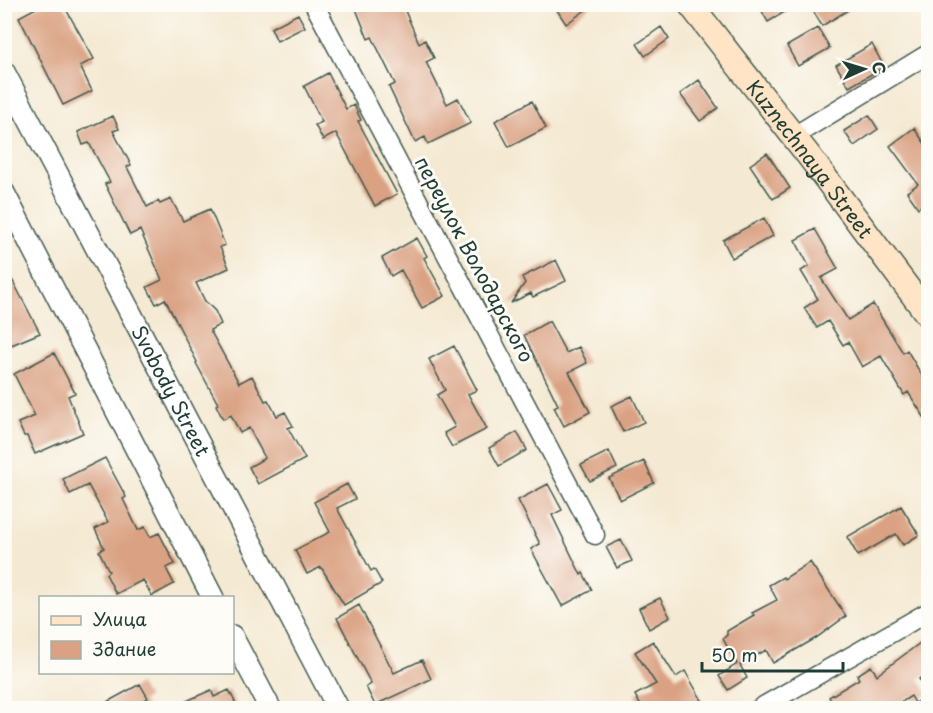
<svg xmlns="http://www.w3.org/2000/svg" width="933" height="713" viewBox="0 0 933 713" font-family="'Playpen Sans',sans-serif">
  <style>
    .building { fill: #daa283 }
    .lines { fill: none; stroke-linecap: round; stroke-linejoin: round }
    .minor-casing { stroke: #3f574c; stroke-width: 21 }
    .tertiary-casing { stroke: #3f574c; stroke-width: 24 }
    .secondary-casing { stroke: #3f574c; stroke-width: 27 }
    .minor { stroke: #fff; stroke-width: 18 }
    .tertiary { stroke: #fff; stroke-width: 21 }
    .secondary { stroke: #ffe4c6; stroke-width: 24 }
    .labels { text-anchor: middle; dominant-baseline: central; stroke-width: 6; stroke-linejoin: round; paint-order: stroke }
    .street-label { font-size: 20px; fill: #1f3d34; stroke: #fdfcf7 }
  </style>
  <rect width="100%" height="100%" fill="#fdfcf7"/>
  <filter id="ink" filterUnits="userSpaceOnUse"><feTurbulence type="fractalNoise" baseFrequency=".0167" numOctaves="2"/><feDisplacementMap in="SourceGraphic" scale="12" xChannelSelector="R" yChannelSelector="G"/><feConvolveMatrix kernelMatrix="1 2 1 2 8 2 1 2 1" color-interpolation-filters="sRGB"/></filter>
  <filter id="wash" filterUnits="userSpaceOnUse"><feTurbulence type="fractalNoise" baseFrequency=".008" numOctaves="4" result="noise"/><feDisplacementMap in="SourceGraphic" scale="24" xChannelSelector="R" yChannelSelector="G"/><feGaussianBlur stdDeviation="1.35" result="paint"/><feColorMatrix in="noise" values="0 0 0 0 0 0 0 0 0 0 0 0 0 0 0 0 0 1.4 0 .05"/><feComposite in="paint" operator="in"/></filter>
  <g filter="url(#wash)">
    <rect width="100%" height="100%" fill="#f4e9d2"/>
    <g id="blocks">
      <!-- building -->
      <path class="building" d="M 43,4 L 63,4 L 94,59 L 80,66 L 92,91 L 63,105 L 19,17 Z
        M 354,4 L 402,4 L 419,43 L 425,40 L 434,58 L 426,62 L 447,104 L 458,98 L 471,123 L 428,144 L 425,137 L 415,142 L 389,87 L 395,84 L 372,37 L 368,39 Z
        M 553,4 L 594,4 L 566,24 Z
        M 758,4 L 798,4 L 768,22 Z
        M 809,4 L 858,4 L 822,26 Z
        M 298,14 L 305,27 L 277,41 L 271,28 Z
        M 661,27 L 669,39 L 645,56 L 637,44 Z
        M 818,28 L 830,48 L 798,66 L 787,46 Z
        M 872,44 L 884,67 L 849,87 L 836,65 Z
        M 328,73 L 346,109 L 354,105 L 361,120 L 358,121 L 397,194 L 375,206 L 336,133 L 323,140 L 315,125 L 322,122 L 304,86 Z
        M 699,80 L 718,108 L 700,121 L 680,94 Z
        M 532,101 L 546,128 L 509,147 L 495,121 Z
        M 869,115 L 878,129 L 854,146 L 844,131 Z
        M 113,116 L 119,129 L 113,131 L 131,165 L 127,167 L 147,207 L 158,201 L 160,204 L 171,199 L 183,221 L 210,209 L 225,245 L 220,247 L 229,268 L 196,283 L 205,301 L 215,311 L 221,324 L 210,330 L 239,383 L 252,376 L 265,401 L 268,400 L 277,416 L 285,412 L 293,426 L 288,428 L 305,459 L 258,484 L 249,467 L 265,458 L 249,428 L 240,433 L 231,415 L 223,419 L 216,405 L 218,404 L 196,363 L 197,362 L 165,299 L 156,304 L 147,287 L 162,280 L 140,230 L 130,235 L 105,184 L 110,182 L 89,143 L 83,145 L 78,132 Z
        M 914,128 L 928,148 L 928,200 L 918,208 L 907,192 L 918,184 L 890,146 Z
        M 767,153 L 790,188 L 773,199 L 750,165 Z
        M 764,218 L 773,236 L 732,258 L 723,240 Z
        M 815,229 L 838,269 L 821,278 L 848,320 L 873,304 L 903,353 L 907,350 L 928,386 L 928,423 L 908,392 L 904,395 L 881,356 L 862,367 L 848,342 L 843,345 L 828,321 L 817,328 L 804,308 L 818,299 L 801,271 L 809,266 L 795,240 Z
        M 417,238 L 427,256 L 424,258 L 445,296 L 422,308 L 401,270 L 391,276 L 382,258 Z
        M 556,260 L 566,281 L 533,297 L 531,293 L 511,303 L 525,283 L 522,277 Z
        M 4,264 L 40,333 L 4,348 Z
        M 549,321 L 566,353 L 579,347 L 587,363 L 569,372 L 590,412 L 564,426 L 554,407 L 558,405 L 524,335 Z
        M 454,346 L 477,390 L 468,394 L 487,429 L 452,447 L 444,433 L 455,427 L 437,395 L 445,390 L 429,359 Z
        M 54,353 L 75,393 L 68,396 L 83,433 L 35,454 L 27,436 L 24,436 L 18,423 L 35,416 L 14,374 Z
        M 632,396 L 644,422 L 623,432 L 611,406 Z
        M 517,432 L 527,450 L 499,466 L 489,448 Z
        M 609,451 L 617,468 L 590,481 L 581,465 Z
        M 105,458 L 126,497 L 123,499 L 138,530 L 145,527 L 150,537 L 159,533 L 175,564 L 166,568 L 174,584 L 152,596 L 143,580 L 116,594 L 106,574 L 109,571 L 99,551 L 104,548 L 95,529 L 108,522 L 88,485 L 70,494 L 63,479 Z
        M 644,461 L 654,483 L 620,500 L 609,478 Z
        M 347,484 L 355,499 L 337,508 L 371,571 L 374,569 L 382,583 L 344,605 L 321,567 L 307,574 L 295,550 L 330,532 L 314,502 Z
        M 548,484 L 562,510 L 552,515 L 581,575 L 583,573 L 592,590 L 562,606 L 531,549 L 540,544 L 518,500 Z
        M 901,506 L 919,535 L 903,545 L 896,534 L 858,556 L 847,537 Z
        M 621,540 L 632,561 L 617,568 L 606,547 Z
        M 810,562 L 846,616 L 816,638 L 773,663 L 766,650 L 740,665 L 747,678 L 728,690 L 719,676 L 737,664 L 723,639 L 727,635 L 727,631 L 754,615 L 752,613 L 777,600 L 769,585 L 783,577 L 784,579 Z
        M 660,598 L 670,617 L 649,629 L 639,608 Z
        M 359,605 L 394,673 L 422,660 L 431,679 L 375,705 L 366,687 L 371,684 L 337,618 Z
        M 928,637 L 928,672 L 919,679 L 928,694 L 915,703 L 911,696 L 892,708 L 836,708 L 829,697 L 859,679 L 857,675 L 871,666 L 877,675 Z
        M 653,641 L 676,677 L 685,671 L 704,704 L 696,708 L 642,708 L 635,695 L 656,684 L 635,652 Z
        M 140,684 L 148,698 L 143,701 L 147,708 L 96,708 Z
        M 211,690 L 214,697 L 229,690 L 238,708 L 171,708 Z"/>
    </g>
  </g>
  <g filter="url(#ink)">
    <use href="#blocks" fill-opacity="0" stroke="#3f574c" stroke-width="1.5"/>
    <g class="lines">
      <defs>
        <path id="minor" d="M 314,4 L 595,535
          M 794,136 L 928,54
          M 760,708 L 928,612"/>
        <g id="tertiary">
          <path id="s1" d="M 4,72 L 338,708"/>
          <path d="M 4,193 L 213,598"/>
          <path d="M 232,636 L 270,708"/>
        </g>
        <g id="secondary">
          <path id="s2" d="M 690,4 L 809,156 L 928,315"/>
        </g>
      </defs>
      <!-- minor casing -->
      <use href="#minor" class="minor-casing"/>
      <!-- tertiary casing -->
      <use href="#tertiary" class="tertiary-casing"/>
      <!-- secondary casing -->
      <use href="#secondary" class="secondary-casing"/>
      <!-- minor -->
      <use href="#minor" class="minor"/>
      <!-- tertiary -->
      <use href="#tertiary" class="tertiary"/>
      <!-- secondary -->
      <use href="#secondary" class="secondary"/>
    </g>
  </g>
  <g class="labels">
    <!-- street labels -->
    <g class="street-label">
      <text stroke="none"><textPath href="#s2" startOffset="196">Kuznechnaya Street</textPath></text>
      <text transform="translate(475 259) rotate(62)">переулок Володарского</text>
      <text stroke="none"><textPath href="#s1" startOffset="360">Svobody Street</textPath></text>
    </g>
  </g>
  <!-- margin -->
  <rect width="933" height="713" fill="none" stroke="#fdfcf7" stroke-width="24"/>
  <!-- legend -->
  <rect x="39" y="596" width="195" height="78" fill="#fdfcf7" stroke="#a4b0a9" stroke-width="1.5"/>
  <rect x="51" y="616" width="30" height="9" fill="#ffe4c6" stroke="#a4b0a9" stroke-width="1.5"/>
  <text x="93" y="626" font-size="18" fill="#1f3d34">Улица</text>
  <rect x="51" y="641" width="30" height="18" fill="#daa283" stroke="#a4b0a9" stroke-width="1.5"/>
  <text x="93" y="656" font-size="18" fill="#1f3d34">Здание</text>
  <!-- north arrow -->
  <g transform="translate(864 69) rotate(86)" stroke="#fdfcf7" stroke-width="4.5" paint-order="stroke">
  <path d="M0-4.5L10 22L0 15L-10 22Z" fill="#1f3d34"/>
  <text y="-9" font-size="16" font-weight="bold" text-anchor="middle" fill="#1f3d34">С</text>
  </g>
  <!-- scale -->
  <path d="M702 662v9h141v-9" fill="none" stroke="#1f3d34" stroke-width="3"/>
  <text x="711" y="662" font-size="18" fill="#1f3d34" stroke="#fdfcf7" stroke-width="4.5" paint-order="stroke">50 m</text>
</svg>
